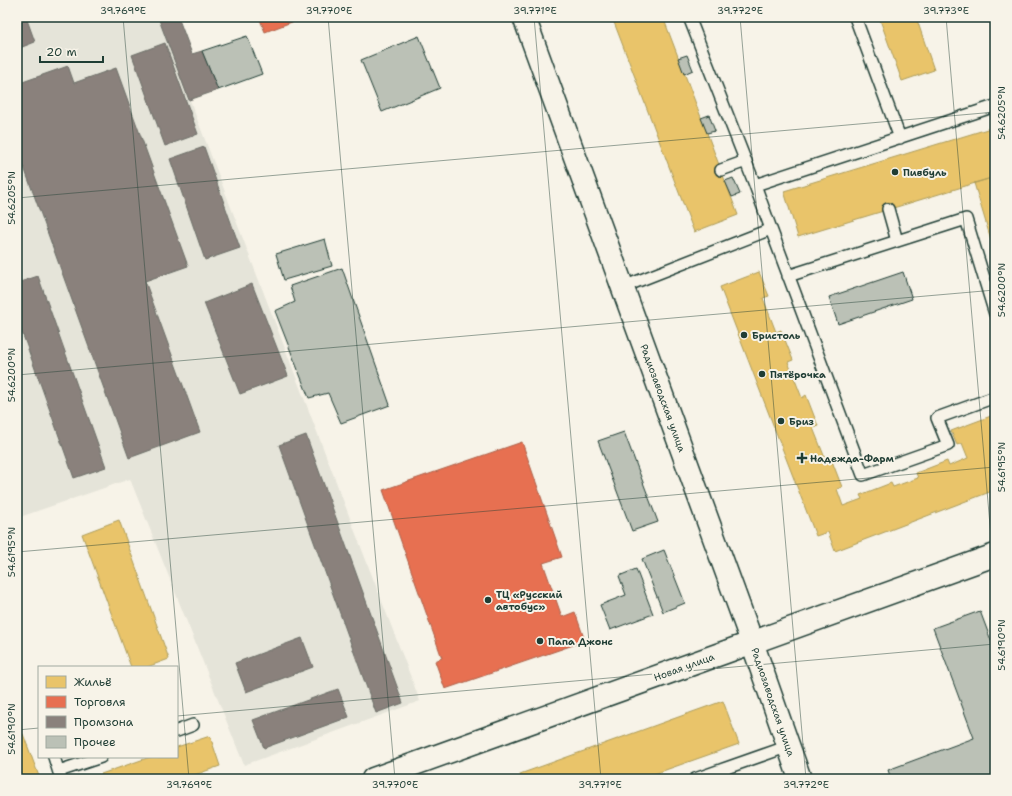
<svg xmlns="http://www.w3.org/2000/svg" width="1012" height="796" viewBox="0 0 1012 796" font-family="'Shantell Sans',sans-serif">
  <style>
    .built { fill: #e5e4d9 }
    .homes { fill: #e9c46a; stroke: #ac9c5a }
    .shops { fill: #e76f51; stroke: #ab6048 }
    .industry { fill: #8a817c; stroke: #6a6d66 }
    .building { fill: #bbc1b6; stroke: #1f3d34 }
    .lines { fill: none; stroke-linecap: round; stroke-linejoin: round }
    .lane-casing { stroke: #1f3d34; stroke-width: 14 }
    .secondary-casing { stroke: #1f3d34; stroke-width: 25 }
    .lane { stroke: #f7f3e8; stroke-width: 11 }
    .secondary { stroke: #f7f3e8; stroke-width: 22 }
    .ticks { fill: none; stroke: #1f3d34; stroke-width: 1; stroke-opacity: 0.45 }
    .poi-dot { fill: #1f3d34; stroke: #f7f3e8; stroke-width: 1.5 }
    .labels { text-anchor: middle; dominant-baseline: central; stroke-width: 4; stroke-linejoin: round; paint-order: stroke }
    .poi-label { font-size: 10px; font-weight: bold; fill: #1f3d34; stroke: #f7f3e8; text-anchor: start }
    .street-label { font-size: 10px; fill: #1f3d34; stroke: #f7f3e8 }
    .neatline { fill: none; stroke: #1f3d34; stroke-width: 1.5 }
    .ticks-label { font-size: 10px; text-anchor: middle; fill: #1f3d34 }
  </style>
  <rect width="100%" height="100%" fill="#f7f3e8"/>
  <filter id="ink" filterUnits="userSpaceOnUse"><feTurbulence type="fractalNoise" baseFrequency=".025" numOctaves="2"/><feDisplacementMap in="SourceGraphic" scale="8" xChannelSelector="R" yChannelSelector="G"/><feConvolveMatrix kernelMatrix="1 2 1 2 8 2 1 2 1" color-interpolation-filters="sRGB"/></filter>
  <g filter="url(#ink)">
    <!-- built -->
    <path class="built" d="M 17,17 L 158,17 L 420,701 L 244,765 L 130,479 L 17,518 Z"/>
    <!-- homes -->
    <path class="homes" d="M 612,17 L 663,17 L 738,215 L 694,232 Z
      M 879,17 L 916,17 L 934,70 L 902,81 Z
      M 994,127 L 995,131 L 995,177 L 798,237 L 784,191 Z
      M 995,177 L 995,253 L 974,183 Z
      M 759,272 L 769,296 L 763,298 L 776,332 L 781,330 L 793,360 L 788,362 L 802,398 L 806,395 L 818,426 L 813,428 L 825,458 L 830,456 L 842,487 L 837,489 L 843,506 L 862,499 L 860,495 L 891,483 L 893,487 L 918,478 L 916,473 L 947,461 L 949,466 L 968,458 L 962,443 L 957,445 L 951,431 L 991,416 L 995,427 L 995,475 L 992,476 L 995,484 L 995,490 L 835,551 L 828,532 L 816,536 L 720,287 Z
      M 119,520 L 169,659 L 147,667 L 131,667 L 82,534 Z
      M 723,701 L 739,744 L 640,779 L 522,779 L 520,774 Z
      M 23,734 L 40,779 L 17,779 L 17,736 Z
      M 210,736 L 220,766 L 183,779 L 102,779 L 101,774 L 150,757 L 177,757 L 177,747 Z"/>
    <!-- shops -->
    <path class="shops" d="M 259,17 L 305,17 L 265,32 Z
      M 522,442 L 562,557 L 543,563 L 562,617 L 575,612 L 585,641 L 445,689 L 435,661 L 442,658 L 383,490 Z"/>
    <!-- industry -->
    <path class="industry" d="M 17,17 L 26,17 L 35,42 L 17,49 Z
      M 158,17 L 178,17 L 192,54 L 202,51 L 218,90 L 189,100 Z
      M 165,43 L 198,134 L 165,146 L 132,55 Z
      M 68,66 L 74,83 L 116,68 L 188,266 L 145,281 L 200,432 L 129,458 L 17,148 L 17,84 Z
      M 204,147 L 240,248 L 205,260 L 170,159 Z
      M 38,276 L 106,467 L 74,478 L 19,324 L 17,324 L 17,283 Z
      M 252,284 L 288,376 L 240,394 L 204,303 Z
      M 306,435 L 403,703 L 376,713 L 279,445 Z
      M 302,638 L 313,667 L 246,692 L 235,663 Z
      M 338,689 L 349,717 L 264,748 L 253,720 Z"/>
    <!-- building -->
    <path class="building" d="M 247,36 L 262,74 L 218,90 L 202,51 Z
      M 419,36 L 440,88 L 382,112 L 361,60 Z
      M 687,55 L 693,70 L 684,74 L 678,58 Z
      M 709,115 L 715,131 L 707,133 L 701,118 Z
      M 733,178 L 740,194 L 732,197 L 725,181 Z
      M 325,239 L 332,266 L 284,280 L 276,254 Z
      M 342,268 L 390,405 L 341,423 L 328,393 L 309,398 L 275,311 L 295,302 L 290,286 Z
      M 903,272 L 912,299 L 838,324 L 829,297 Z
      M 624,432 L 658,522 L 632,531 L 598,441 Z
      M 664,550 L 685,603 L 663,612 L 642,559 Z
      M 636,569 L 653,614 L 610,630 L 600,605 L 626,595 L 619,576 Z
      M 980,611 L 995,651 L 995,779 L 891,779 L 888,770 L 974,738 L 933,628 Z"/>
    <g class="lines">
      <defs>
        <path id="lane" d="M 689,17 L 755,185
          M 855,17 L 900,138
          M 721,170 L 746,161
          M 888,209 L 897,241
          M 771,229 L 863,475 L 948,445 L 937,418 L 995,397
          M 788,276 L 966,219 L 995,314
          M 623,287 L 771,229 L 755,185 L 995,106
          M 177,731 L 193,725
          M 54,757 L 61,779
          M 59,771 L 101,757
          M 695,779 L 789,746"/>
        <path id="secondary" d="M 524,17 L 752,642 L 800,779
          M 373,779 L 995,555"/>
      </defs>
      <!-- lane casing -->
      <use href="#lane" class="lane-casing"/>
      <!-- secondary casing -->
      <use href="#secondary" class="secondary-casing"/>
      <!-- lane -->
      <use href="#lane" class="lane"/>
      <!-- secondary -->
      <use href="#secondary" class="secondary"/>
    </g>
  </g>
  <!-- ticks -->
  <path class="ticks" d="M 123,17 L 189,779M 328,17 L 395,779M 534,17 L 601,779M 740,17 L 806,779M 946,17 L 995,583M 17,21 L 60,17M 17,198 L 995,112M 17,375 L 995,290M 17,552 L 995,467M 177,716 L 995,644M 17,730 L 39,728"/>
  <!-- markers -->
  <g class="poi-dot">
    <circle cx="895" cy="172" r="4"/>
    <circle cx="744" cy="335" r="4"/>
    <circle cx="762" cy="374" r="4"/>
    <circle cx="781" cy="421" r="4"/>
    <path d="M800 452h4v4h4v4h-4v4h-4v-4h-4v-4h4z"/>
    <circle cx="488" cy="600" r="4"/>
    <circle cx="540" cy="641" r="4"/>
  </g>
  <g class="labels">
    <!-- poi labels -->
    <g class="poi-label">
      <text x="903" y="172">Пивбуль</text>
      <text x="752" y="335">Бристоль</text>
      <text x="770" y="374">Пятёрочка</text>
      <text x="789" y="421">Бриз</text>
      <text x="810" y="458">Надежда-Фарм</text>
      <text x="496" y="594">ТЦ «Русский<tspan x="496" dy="12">автобус»</tspan></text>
      <text x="548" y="641">Папа Джонс</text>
    </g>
    <!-- street labels -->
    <g class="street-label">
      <text transform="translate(663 398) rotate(70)">Радиозаводская улица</text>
      <text transform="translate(684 667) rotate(-20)">Новая улица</text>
      <text transform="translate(773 702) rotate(71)">Радиозаводская улица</text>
    </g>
  </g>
  <!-- margin -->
  <rect width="1012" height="796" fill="none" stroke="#f7f3e8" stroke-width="44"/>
  <!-- legend -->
  <rect x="38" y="666" width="140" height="92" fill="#f7f3e8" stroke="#a1aaa0"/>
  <rect x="46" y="676" width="20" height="12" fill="#e9c46a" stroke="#a1aaa0"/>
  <text x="74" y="686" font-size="12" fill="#1f3d34">Жильё</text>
  <rect x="46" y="696" width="20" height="12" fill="#e76f51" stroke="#a1aaa0"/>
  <text x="74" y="706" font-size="12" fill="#1f3d34">Торговля</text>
  <rect x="46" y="716" width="20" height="12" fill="#8a817c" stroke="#a1aaa0"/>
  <text x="74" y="726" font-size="12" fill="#1f3d34">Промзона</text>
  <rect x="46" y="736" width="20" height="12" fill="#bbc1b6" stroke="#a1aaa0"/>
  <text x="74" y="746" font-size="12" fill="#1f3d34">Прочее</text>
  <!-- scale -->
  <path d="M40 56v6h63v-6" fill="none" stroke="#1f3d34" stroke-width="2"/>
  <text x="46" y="56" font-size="12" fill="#1f3d34" stroke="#f7f3e8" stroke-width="3" paint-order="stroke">20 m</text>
  <rect x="22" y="22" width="968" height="752" class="neatline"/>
  <g class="ticks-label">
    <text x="123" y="14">39.769°E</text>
    <text x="329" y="14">39.770°E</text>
    <text x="535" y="14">39.771°E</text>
    <text x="740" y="14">39.772°E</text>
    <text x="946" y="14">39.773°E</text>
    <text transform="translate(1001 113) rotate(-90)" y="4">54.6205°N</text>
    <text transform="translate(11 198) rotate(-90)" y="4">54.6205°N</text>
    <text transform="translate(1001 290) rotate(-90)" y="4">54.6200°N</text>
    <text transform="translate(11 375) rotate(-90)" y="4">54.6200°N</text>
    <text transform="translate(1001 467) rotate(-90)" y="4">54.6195°N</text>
    <text transform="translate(11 552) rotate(-90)" y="4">54.6195°N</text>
    <text transform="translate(1001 645) rotate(-90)" y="4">54.6190°N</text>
    <text transform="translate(11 729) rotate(-90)" y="4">54.6190°N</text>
    <text x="189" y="788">39.769°E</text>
    <text x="395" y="788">39.770°E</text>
    <text x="600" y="788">39.771°E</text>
    <text x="806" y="788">39.772°E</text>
  </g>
</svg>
